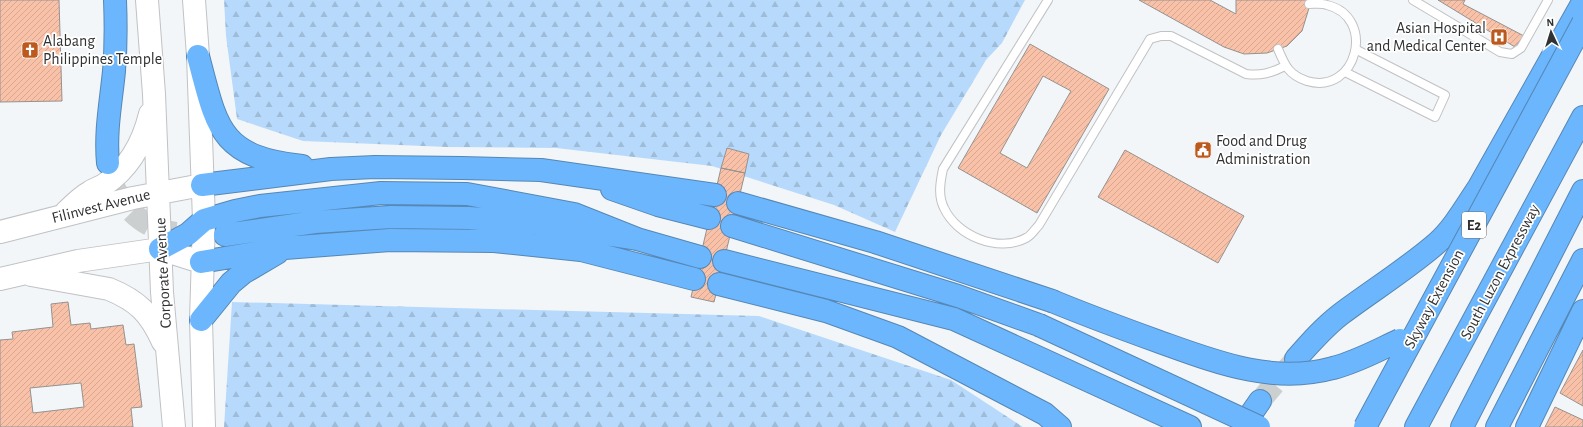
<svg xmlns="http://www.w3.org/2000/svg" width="1583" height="427" viewBox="0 0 1583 427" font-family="'Alegreya Sans',sans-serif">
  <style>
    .forest { fill: url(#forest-firs) }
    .building { fill: url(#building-hatch); stroke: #959290; fill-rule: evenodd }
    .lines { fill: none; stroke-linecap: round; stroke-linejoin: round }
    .highway-tunnel { stroke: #cccfd0; stroke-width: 22; stroke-dasharray: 22 11; stroke-linecap: butt }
    .lane-casing { stroke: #c0c2c4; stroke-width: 10 }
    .secondary-casing { stroke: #c0c2c4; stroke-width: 24 }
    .highway-casing { stroke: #5687b5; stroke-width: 24 }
    .lane { stroke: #fff; stroke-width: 8 }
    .secondary { stroke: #fff; stroke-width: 22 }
    .highway { stroke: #6bb6fc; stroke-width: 22 }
    .highway-bridge-casing { stroke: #5687b5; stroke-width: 24; stroke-linecap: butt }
    .highway-bridge { stroke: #6bb6fc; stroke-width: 22 }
    .labels { text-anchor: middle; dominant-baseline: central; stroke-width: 3.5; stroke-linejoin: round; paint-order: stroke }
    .shield { fill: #fff; stroke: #6e6f70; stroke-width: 1 }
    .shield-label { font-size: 15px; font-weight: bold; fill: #303132 }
    .poi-label { font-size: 16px; fill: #303132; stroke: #fff; text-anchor: start }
    .street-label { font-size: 16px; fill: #303132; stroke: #fff }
  </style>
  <defs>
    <pattern id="forest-firs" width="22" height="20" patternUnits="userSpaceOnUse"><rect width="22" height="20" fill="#b7dafc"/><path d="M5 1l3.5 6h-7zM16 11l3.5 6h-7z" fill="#9ebcd8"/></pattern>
    <pattern id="building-hatch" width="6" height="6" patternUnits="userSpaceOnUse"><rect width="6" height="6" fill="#f9c2a8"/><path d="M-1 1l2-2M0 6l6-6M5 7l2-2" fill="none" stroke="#d6a791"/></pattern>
  </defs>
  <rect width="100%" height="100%" fill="#f3f6f8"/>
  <!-- forest -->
  <path class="forest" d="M 224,0 L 1025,0 L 1002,43 L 986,60 L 941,135 L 895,232 L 834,205 L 712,166 L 556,148 L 447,147 L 303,141 L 237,119 L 226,36 Z
    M 232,302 L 759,316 L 951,380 L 1023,427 L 224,427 Z"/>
  <!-- building -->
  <path class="building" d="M 0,0 L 59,0 L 62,101 L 0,102 Z
    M 1139,0 L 1210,0 L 1236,14 L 1236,0 L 1308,0 L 1309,8 L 1302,31 L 1287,46 L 1267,53 L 1244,54 L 1224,47 Z
    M 1438,0 L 1465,0 L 1463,4 L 1524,36 L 1515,47 Z
    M 1030,44 L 1109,89 L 1037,213 L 958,168 ZM 1043,76 L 1071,91 L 1027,168 L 1000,153 Z
    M 727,148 L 749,154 L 745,173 L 721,168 Z
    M 1125,150 L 1244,216 L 1218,263 L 1098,197 Z
    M 721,168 L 745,173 L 714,302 L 691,297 Z
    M 68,302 L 71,325 L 90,323 L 91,329 L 123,325 L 126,345 L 134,344 L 142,407 L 131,408 L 133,427 L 0,427 L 0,340 L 13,339 L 12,332 L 53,327 L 51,304 ZM 81,383 L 84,407 L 33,413 L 30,388 Z
    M 1583,350 L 1583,406 L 1560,393 Z
    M 1555,407 L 1583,420 L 1583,427 L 1545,427 Z"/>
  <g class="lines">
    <!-- highway-tunnel -->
    <path class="highway-tunnel" d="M 113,185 C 127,212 145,229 176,233
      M 1260,401 L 1294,361"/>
    <defs>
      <path id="lane" d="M 1048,0 L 943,169 C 940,183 938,196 944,208 C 957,236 998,253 1026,238 C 1031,236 1035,229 1039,225 L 1150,39 L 1161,36 L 1171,36 L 1246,74 C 1261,76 1271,73 1285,66
        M 1413,0 L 1500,52 L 1512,54 L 1521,48 L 1548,0
        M 1278,49 C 1285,66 1289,75 1307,81 C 1357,96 1377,17 1327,5 C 1322,3 1315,4 1309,4
        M 1345,72 L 1435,117 L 1445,95 L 1357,50"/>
      <path id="secondary" d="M 147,0 L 154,94 L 162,292 L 174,427
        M 194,0 L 198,56 L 204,220 L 201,320 L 204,427
        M 66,212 C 73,205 81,197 90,192 C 94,189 99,188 104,185 C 128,169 143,143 150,114
        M 0,232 L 133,198 L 202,185
        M 31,275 L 109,289 C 138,301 150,313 163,342
        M 0,279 L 78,261 L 160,249 L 201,262"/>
      <path id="highway" d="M 198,56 C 217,128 219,157 302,166
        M 108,163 C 105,131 111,102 114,71 C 116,47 116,24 115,0
        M 202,185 L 331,169 L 375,167 L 462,168 L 541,170 L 715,195
        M 612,189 L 658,205 L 709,218
        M 738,203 L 875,242 L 1052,301
        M 732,226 L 958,296 L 1039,325
        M 225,235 L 315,222 L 391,217 L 469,218 L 534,223 L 637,239 L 700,257
        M 160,249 L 188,234 L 204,220 L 235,211 L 260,206 L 381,193 L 467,194 L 574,214 L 637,239
        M 724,261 L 954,319 L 1190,427
        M 201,262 L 285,248 L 390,240 L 494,241 L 581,250 L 694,279
        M 719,284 L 826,311 L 898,337 L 1045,414 L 1060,427
        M 201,320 L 231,283 L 243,273 L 277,253
        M 1296,359 C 1310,343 1324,327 1341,314 C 1373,290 1407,269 1437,243 C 1454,228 1466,206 1479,187 L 1583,2
        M 1242,427 L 1260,401
        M 1416,427 L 1583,117
        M 1462,427 L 1583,191
        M 1497,427 L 1583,260
        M 1527,427 L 1583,311"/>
    </defs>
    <!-- lane casing -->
    <use href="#lane" class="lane-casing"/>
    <!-- secondary casing -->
    <use href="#secondary" class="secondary-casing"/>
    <!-- highway casing -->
    <use href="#highway" class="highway-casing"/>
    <!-- lane -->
    <use href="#lane" class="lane"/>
    <!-- secondary -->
    <use href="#secondary" class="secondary"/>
    <!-- highway -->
    <use href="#highway" class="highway"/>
    <defs>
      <path id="highway-bridge" d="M 1052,301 C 1086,315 1121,328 1157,341 C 1213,361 1272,385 1333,368 C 1357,362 1378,350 1400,340
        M 1039,325 L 1259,427
        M 1365,427 L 1583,23"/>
    </defs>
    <!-- highway-bridge casing -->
    <use href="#highway-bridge" class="highway-bridge-casing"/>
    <!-- highway-bridge -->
    <use href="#highway-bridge" class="highway-bridge"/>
  </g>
  <!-- icons -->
  <defs>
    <symbol id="hospital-square" viewBox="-11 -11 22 22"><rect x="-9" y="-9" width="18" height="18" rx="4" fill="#bc5a1e" stroke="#fff"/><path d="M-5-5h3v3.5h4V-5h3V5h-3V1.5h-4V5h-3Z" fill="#fff"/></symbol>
    <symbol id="church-square" viewBox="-11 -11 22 22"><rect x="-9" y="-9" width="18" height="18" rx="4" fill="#bc5a1e" stroke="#fff"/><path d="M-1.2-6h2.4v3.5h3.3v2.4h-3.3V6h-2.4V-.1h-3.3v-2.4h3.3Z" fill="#fff"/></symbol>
    <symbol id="civic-square" viewBox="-11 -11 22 22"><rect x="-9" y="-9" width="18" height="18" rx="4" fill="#bc5a1e" stroke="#fff"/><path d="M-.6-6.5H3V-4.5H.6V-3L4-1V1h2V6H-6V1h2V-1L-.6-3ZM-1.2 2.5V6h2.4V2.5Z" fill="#fff"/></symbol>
  </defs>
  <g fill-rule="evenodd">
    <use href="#hospital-square" x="1489" y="27" width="20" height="20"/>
    <use href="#church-square" x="20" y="40" width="20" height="20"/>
    <use href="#civic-square" x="1193" y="140" width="20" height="20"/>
  </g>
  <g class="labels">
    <!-- shield labels -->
    <rect class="shield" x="1462" y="212" width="24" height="26" rx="3"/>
    <g class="shield-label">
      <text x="1474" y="225">E2</text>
    </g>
    <!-- poi labels -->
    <g class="poi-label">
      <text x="1486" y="28" text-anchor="end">Asian Hospital<tspan x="1486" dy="18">and Medical Center</tspan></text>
      <text x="43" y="41">Alabang<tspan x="43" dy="18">Philippines Temple</tspan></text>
      <text x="1216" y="141">Food and Drug<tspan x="1216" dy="18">Administration</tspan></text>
    </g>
    <!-- street labels -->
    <g class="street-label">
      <text transform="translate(101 206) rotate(-14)">Filinvest Avenue</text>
      <text transform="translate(1500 272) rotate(-62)">South Luzon Expressway</text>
      <text transform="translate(163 273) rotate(-93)">Corporate Avenue</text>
      <text transform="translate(1434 299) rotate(-62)">Skyway Extension</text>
    </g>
  </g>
  <!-- north arrow -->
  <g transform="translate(1551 32) rotate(356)" stroke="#ffffff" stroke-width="3" paint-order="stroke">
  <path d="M0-3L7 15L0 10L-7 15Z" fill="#303132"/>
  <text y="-6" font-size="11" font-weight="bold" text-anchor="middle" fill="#303132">N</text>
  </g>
</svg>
